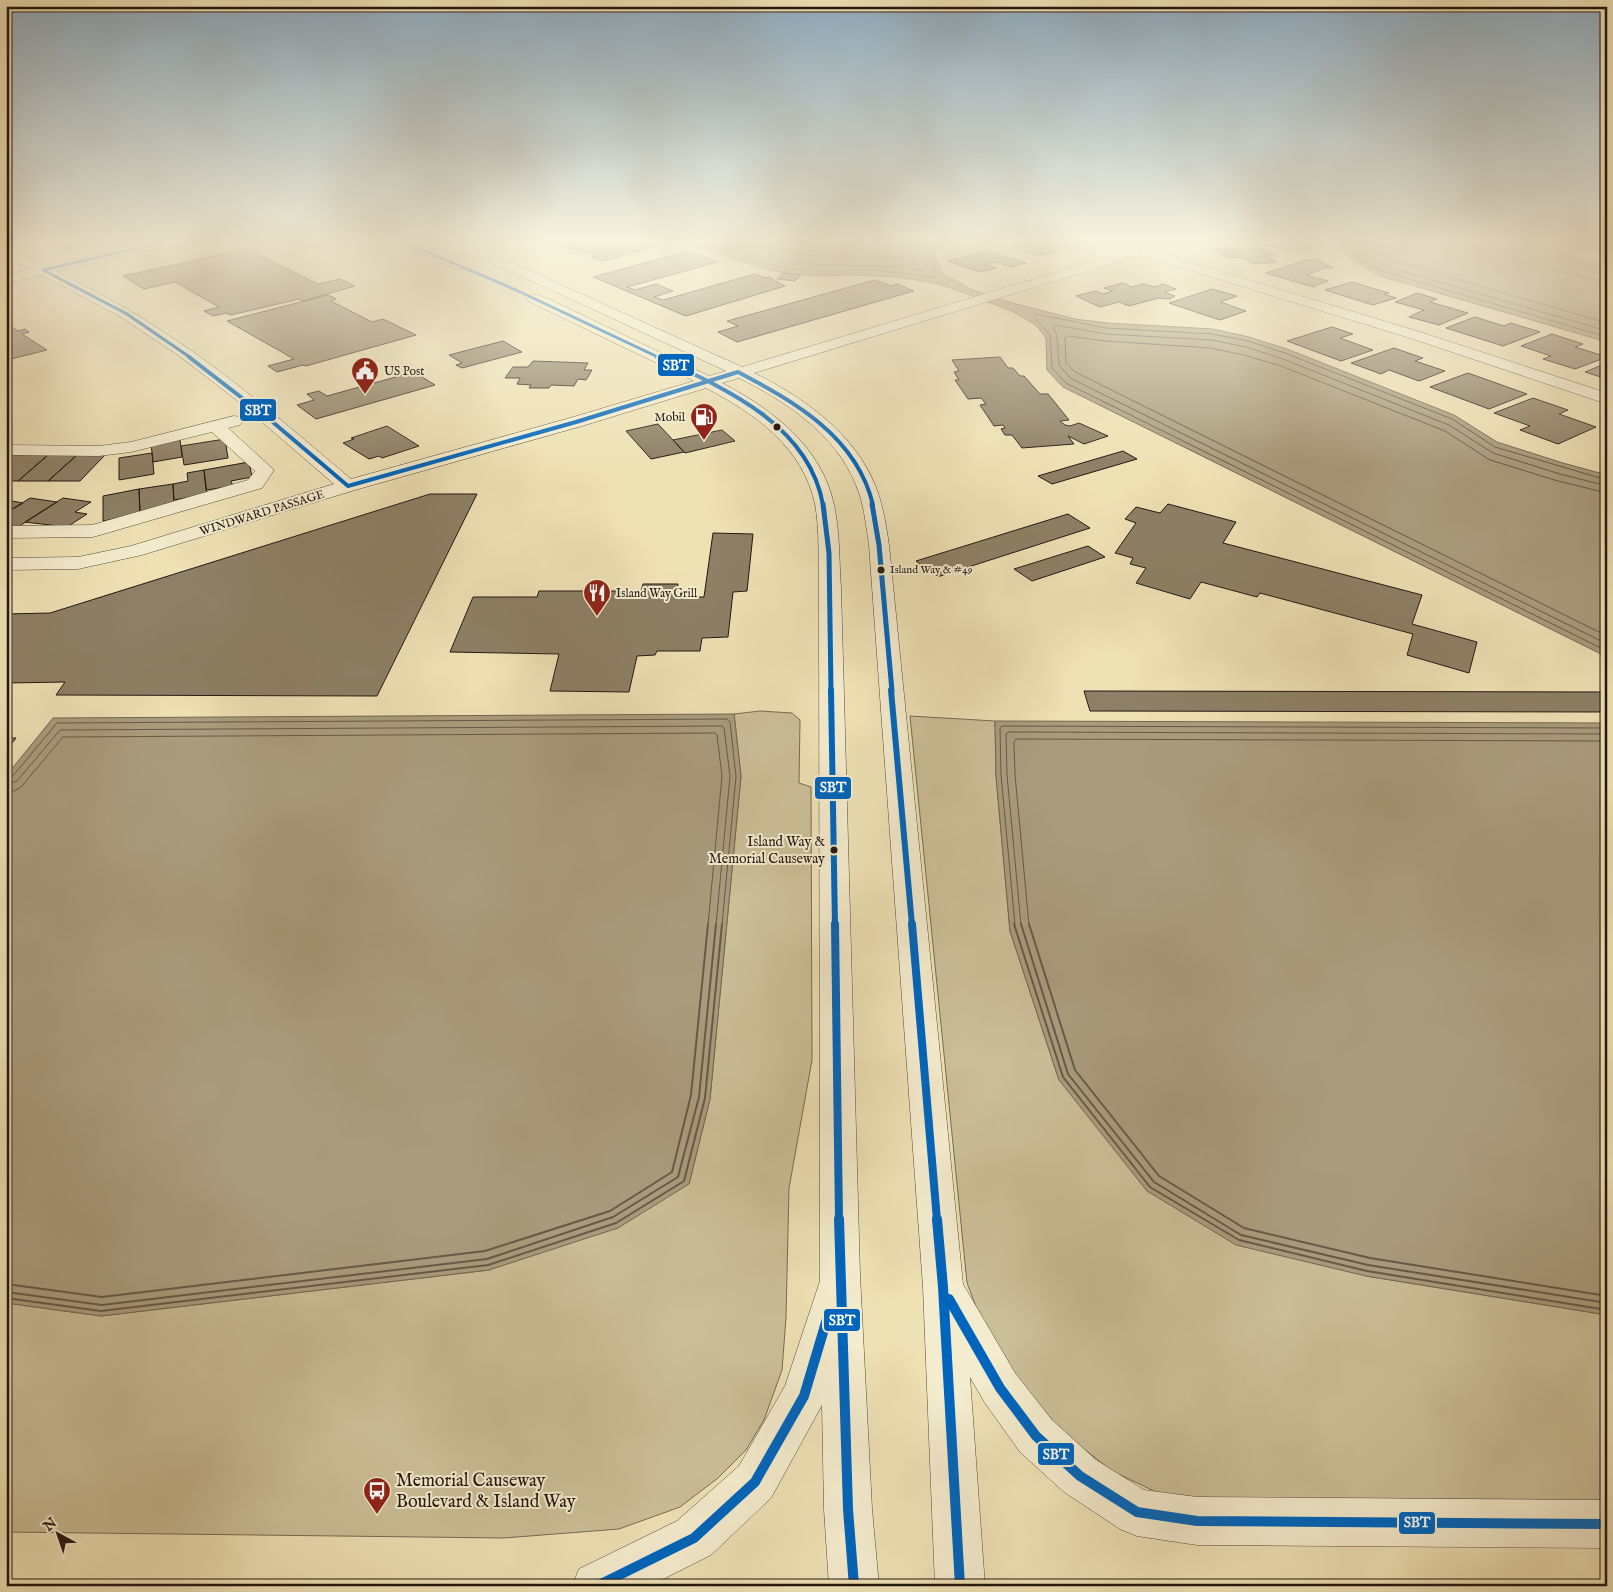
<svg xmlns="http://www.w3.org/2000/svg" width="1613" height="1592" viewBox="0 0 1613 1592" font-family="'IM FELL English',serif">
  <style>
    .green { fill: #cbbf98; stroke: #776b55 }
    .water { fill: #a99c7d; stroke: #736752 }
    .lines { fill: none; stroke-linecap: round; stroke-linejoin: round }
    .shore-far1 { stroke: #665a48; stroke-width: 1 }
    .shore { stroke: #665a48; stroke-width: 2 }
    .building { fill: #8d8066; stroke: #231712 }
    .minor-casing { stroke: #564a3a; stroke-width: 1 }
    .minor { fill: #f4ecce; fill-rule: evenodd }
    .bus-1-far5-casing { stroke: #f4ecce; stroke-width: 5 }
    .bus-1-far4-casing { stroke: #f4ecce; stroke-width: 6 }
    .bus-1-far3-casing { stroke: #f4ecce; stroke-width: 8 }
    .bus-1-far2-casing { stroke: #f4ecce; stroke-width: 10 }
    .bus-1-far1-casing { stroke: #f4ecce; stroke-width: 12 }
    .bus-1-casing { stroke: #f4ecce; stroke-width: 14 }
    .bus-1-far5 { stroke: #0065bd; stroke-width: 3 }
    .bus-1-far4 { stroke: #0065bd; stroke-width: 4 }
    .bus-1-far3 { stroke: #0065bd; stroke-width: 5 }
    .bus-1-far2 { stroke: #0065bd; stroke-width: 6 }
    .bus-1-far1 { stroke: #0065bd; stroke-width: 8 }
    .bus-1 { stroke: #0065bd; stroke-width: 10 }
    .bus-dot { fill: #231712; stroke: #f4ecce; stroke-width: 2 }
    .labels { text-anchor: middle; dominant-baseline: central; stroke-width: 4; stroke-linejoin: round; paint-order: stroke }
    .far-bus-label { font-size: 11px; fill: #231712; stroke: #f4ecce; text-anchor: start }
    .far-poi-label { font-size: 12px; fill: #231712; stroke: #f4ecce; text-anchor: start }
    .far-street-label { font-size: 12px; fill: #231712; stroke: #f4ecce }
    .bus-label { font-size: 14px; fill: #231712; stroke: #f4ecce; text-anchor: end }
    .near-poi-label { font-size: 18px; fill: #231712; stroke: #f4ecce; text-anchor: start }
    .line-badge { stroke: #f4ecce; stroke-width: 2 }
    .badge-label { font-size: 14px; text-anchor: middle; font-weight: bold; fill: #fff }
  </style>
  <rect width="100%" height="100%" fill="#eee1b4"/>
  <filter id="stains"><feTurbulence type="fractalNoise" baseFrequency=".004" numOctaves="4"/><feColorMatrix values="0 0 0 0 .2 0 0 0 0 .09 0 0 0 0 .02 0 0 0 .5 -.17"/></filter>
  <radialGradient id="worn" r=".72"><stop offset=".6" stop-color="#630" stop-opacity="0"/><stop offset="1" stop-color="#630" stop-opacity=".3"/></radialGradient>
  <!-- green -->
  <path class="green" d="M 760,711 L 792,713 L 800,720 L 799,783 L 811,787 L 812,1060 L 789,1188 L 786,1318 L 782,1370 L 764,1420 L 746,1450 L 718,1478 L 680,1507 L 619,1529 L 504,1538 L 6,1532 L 6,1303 L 101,1316 L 489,1270 L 689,1184 L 710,1099 L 741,776 L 734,714 Z
    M 910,716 L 995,721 L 996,776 L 1010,931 L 1059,1080 L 1366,1276 L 1607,1315 L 1607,1503 L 1175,1501 L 1112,1471 L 1061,1431 L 1027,1389 L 989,1340 L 967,1283 Z"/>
  <!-- water -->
  <path class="water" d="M 681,240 L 934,240 L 939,243 L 935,256 L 942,273 L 973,290 L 1016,304 L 1075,319 L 1107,323 L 1213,329 L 1249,337 L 1287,349 L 1454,415 L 1497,442 L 1563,463 L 1607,475 L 1607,657 L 1063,387 L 1047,370 L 1046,338 L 1036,325 L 1012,311 L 954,289 L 934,283 L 898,277 L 853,275 L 817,276 L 779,272 L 751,265 Z
    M 1335,240 L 1510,240 L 1607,264 L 1607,342 L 1380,276 L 1350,258 Z
    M 734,714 L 741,776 L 710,1099 L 689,1184 L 618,1228 L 489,1270 L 101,1316 L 6,1303 L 6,776 L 53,718 Z
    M 995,721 L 1607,723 L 1607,1315 L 1366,1276 L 1236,1245 L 1147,1191 L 1059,1080 L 1010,931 L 996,776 Z"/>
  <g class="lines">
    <!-- shore-far1 -->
    <path class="shore-far1" d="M 696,240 L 752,260 L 780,267 L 817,271 L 875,270 L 934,278 L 937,275 L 930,257 L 933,240
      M 715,240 C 737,248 758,258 781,261 C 829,268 877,263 924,270 L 927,267 L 924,257 L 926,240
      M 738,240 C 795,262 855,255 914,260 L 919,240
      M 1341,240 L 1353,254 L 1382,271 L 1607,337
      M 1348,240 L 1357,249 L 1385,266 L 1607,331
      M 1359,240 L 1388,259 L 1607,323
      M 1502,240 L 1505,252 L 1515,260 L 1607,283
      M 1510,240 L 1511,248 L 1518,253 L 1607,275
      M 1516,240 L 1517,245 L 1521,248 L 1607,269
      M 1607,480 L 1495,447 L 1452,419 L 1285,353 L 1248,341 L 1212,334 L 1106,328 L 1036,314 L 1033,316 L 1050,335 L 1052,368 L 1066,383 L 1607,651
      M 1607,486 L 1560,474 L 1493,453 L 1449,425 L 1283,359 L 1246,347 L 1211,340 L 1106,334 L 1056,325 L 1053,327 L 1057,336 L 1059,365 L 1070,378 L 1607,644
      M 1607,493 L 1558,481 L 1490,460 L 1445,431 L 1281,366 L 1244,355 L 1210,348 L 1105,341 L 1068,336 L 1065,338 L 1066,363 L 1075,372 L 1607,636
      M 6,779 L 12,777 L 57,723 L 727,719 L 730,722 L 736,776 L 722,925
      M 6,785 L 17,781 L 60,730 L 722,726 L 724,728 L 730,776 L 716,925
      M 6,792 L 14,791 L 21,787 L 63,737 L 715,733 L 717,735 L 722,776 L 708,925
      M 1015,925 L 1001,775 L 1000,728 L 1002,726 L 1607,728
      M 1021,925 L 1007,775 L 1006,734 L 1009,732 L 1607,734
      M 1029,925 L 1015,775 L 1014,742 L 1016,739 L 1607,741"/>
    <!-- shore -->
    <path class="shore" d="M 1014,924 L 1063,1077 L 1150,1187 L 1239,1240 L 1367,1271 L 1607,1310
      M 1021,924 L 1068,1074 L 1154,1182 L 1241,1235 L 1368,1265 L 1607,1303
      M 1029,924 L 1075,1070 L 1159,1176 L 1244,1228 L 1370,1258 L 1607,1296
      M 6,1284 L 102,1297 L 485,1251 L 610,1211 L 672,1172 L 691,1095 L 708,924
      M 6,1292 L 102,1305 L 487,1259 L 613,1217 L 678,1177 L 699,1097 L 716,924
      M 6,1298 L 101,1311 L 488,1265 L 616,1223 L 684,1181 L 705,1098 L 722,924"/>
  </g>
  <!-- building -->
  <path class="building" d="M 47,240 L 110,240 L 65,251 L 43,241 Z
    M 555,240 L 641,240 L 658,246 L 602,261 L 591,257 L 596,256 L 562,246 L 566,245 Z
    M 1037,240 L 1051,240 L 1071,246 L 1039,256 L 1012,247 Z
    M 1305,240 L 1297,243 L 1312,247 L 1297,252 L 1245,241 Z
    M 1537,240 L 1600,240 L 1607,242 L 1607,248 L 1599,251 L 1571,244 L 1559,249 L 1532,242 Z
    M 1256,246 L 1275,255 L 1265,256 L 1277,262 L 1254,264 L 1239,257 L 1228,258 L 1214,250 Z
    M 247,249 L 318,284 L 340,279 L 355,286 L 303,301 L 299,299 L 231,315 L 226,313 L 213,316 L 204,311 L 219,307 L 175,282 L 144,289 L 123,276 Z
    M 689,251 L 718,262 L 627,287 L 635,290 L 656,284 L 673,291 L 654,297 L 663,300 L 755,274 L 765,278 L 769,277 L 785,286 L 686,316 L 593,277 Z
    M 987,251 L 1026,263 L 1011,267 L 995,262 L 986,264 L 997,268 L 980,272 L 948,261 Z
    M 1305,260 L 1318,260 L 1333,268 L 1325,268 L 1306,275 L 1328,281 L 1313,287 L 1266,273 Z
    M 783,273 L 801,275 L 795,281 L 777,279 Z
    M 875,280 L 891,286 L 897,284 L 914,291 L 737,342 L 718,332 L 738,326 L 727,321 Z
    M 1352,282 L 1389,293 L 1384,294 L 1396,298 L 1373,305 L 1325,290 Z
    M 1123,283 L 1132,287 L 1143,284 L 1155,287 L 1163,284 L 1176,289 L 1164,292 L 1175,296 L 1170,299 L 1159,298 L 1129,306 L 1119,302 L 1100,307 L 1076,296 L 1096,291 L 1103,294 L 1113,291 L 1104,288 Z
    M 1212,289 L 1237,296 L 1220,302 L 1246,311 L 1220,320 L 1169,303 Z
    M 1417,293 L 1437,299 L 1430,302 L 1468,313 L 1439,325 L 1409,317 L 1424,310 L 1395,302 Z
    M 328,295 L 336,299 L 331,301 L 372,322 L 383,319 L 416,335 L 306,366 L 303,365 L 277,372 L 268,366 L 294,359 L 227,321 Z
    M 1475,317 L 1504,326 L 1511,323 L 1540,332 L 1503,346 L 1446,328 Z
    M 6,323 L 18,331 L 25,329 L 29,332 L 22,334 L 47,350 L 11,359 L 6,356 Z
    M 1332,327 L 1353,334 L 1340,338 L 1373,350 L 1341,361 L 1287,341 Z
    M 1552,334 L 1583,344 L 1575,347 L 1607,357 L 1575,369 L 1543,359 L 1551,356 L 1521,346 Z
    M 503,341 L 522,352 L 462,368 L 456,365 L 462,363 L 449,355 Z
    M 1394,348 L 1423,358 L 1415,361 L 1445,371 L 1419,381 L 1389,370 L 1381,374 L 1351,363 Z
    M 1000,357 L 1008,368 L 1013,368 L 1020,376 L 1024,376 L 1040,394 L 1048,394 L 1069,420 L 1060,421 L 1065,425 L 1070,426 L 1079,423 L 1108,436 L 1084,444 L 1068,436 L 1074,444 L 1022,448 L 1012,435 L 1005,435 L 1001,429 L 1005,428 L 1003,425 L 994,426 L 980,405 L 986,404 L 981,398 L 968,399 L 955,380 L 959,380 L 954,372 L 959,371 L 952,360 Z
    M 533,361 L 588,363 L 584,370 L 592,370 L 586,380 L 578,379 L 574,386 L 551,385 L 549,388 L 529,388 L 531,385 L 517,384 L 520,378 L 505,378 L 513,367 L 528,367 Z
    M 1607,363 L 1607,379 L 1585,372 Z
    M 414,372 L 435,385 L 316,419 L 297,405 L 314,400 L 307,394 L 319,391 L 327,396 Z
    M 1468,373 L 1527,394 L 1489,409 L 1430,387 Z
    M 1533,398 L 1568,410 L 1559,414 L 1596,427 L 1558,444 L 1520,430 L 1530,426 L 1494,413 Z
    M 658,424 L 673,440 L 684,452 L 651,459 L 626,431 Z
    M 387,426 L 419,446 L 382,458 L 379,456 L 369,459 L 343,443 L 354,439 L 351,438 Z
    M 722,430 L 735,441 L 685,453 L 673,440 Z
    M 180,439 L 182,457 L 153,462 L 151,443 Z
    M 225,439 L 228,458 L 184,465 L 181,446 Z
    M 1123,451 L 1137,459 L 1052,484 L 1038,476 Z
    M 152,453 L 154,474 L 119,480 L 119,458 Z
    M 106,454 L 80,481 L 48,481 L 77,455 Z
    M 13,455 L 48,455 L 18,481 L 6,481 L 6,462 Z
    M 48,455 L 77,455 L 48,481 L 18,481 Z
    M 249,462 L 252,477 L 231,481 L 233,486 L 206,490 L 204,470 Z
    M 204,470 L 207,494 L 174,500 L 173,484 L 188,481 L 187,473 Z
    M 173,484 L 174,504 L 140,511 L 139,489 Z
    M 139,489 L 140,514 L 103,521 L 103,496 Z
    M 430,494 L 477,494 L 377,696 L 56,695 L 65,682 L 6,683 L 6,614 L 50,613 Z
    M 30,498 L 57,502 L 18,527 L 6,525 L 6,513 Z
    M 63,498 L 91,502 L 75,512 L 87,514 L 67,527 L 25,522 Z
    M 6,500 L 23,503 L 6,513 Z
    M 1168,504 L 1236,522 L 1223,543 L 1422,595 L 1412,624 L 1477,642 L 1469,673 L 1407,655 L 1413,634 L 1260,593 L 1257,597 L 1201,582 L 1190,599 L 1136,583 L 1146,568 L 1130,564 L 1133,558 L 1115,553 L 1136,523 L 1125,519 L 1136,507 L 1160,513 Z
    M 1068,514 L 1090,528 L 937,577 L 916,561 Z
    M 713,533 L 753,534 L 747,591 L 733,592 L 728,637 L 702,638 L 700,651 L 657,651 L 655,655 L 637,656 L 629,692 L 550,691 L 559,654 L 450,652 L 473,597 L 537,597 L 539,591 L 641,591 L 643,584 L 678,584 L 676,597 L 704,597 Z
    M 1088,546 L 1105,557 L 1032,581 L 1014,569 Z
    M 1084,691 L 1607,692 L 1607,712 L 1090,711 Z
    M 6,738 L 16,738 L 6,751 Z"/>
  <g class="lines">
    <defs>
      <path id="minor" d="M 157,240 L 181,240 L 175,244 L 56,271 C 91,289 126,307 159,329 C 228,373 289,427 351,479 L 570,418 L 694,381 L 528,301 L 526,298 L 528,295 L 538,295 L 553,301 L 709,376 L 726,371 L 543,286 L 436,240 L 454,240 L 526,269 L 742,367 L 1127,251 L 1102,243 L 1100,240 L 1120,240 L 1140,247 L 1161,240 L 1181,240 L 1179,243 L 1153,251 L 1420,332 L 1607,393 L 1607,404 L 1410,338 L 1140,255 L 754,373 C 803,397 854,433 875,485 C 883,504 886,525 889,545 L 963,1284 L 1015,1373 L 1052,1420 L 1096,1460 L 1144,1490 L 1197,1497 L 1607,1500 L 1607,1548 L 1197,1545 L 1137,1536 L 1120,1529 L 1064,1492 L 1020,1452 L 985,1403 L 970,1377 L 985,1586 L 935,1586 L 923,1287 L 869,545 C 866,525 864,504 856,485 C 836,434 785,401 739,378 L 722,383 C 772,409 822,447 834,505 C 840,532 839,560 841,588 L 860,1275 L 872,1509 L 879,1586 L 829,1586 L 824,1509 L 822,1405 L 771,1498 L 711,1555 L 649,1586 L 572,1586 L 579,1569 L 677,1521 L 739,1466 L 785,1386 L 820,1281 L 819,588 C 818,560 820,531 815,504 C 803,447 754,413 706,388 L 582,426 L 355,490 L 142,555 L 78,569 L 6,570 L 6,558 L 78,557 L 131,546 L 334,484 L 234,398 L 178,355 L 119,316 L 42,275 L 6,283 L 6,275 L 31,269 L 6,257 L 6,248 L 45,266 Z
        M 392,240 L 410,240 L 467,263 L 468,266 L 467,269 L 457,269 Z
        M 234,416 L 240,417 L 243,421 L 240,425 L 228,428 L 274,470 L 262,488 L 93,537 L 6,538 L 6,526 L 92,525 L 248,480 L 255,471 L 212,432 L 131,452 L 99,456 L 6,455 L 6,445 L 99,446 L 131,442 Z"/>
    </defs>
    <!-- minor casing -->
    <use href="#minor" class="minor-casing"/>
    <!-- minor -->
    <use href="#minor" class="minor"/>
    <defs>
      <path id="bus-1-far5" d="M 399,240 L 516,290 L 660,358
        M 43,270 L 127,314 L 191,358
        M 43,270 L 173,240"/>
      <path id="bus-1-far4" d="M 189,357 L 268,418 L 348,486 L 576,422 L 738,372 C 795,402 857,437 873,505
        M 657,357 C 724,388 809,424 823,505"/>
      <path id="bus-1-far3" d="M 823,504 L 829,553 L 831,691
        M 872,504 L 879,545 L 892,691"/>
      <path id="bus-1-far2" d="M 831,690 L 835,925
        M 891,690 L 912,925"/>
      <path id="bus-1-far1" d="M 835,924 L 839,1220
        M 912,924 L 937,1220"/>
      <path id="bus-1" d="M 839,1219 L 848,1509 L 854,1586
        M 937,1219 L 943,1287 L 960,1586
        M 949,1299 L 1000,1388 L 1036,1436 L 1080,1476 L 1137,1512 L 1197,1521 L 1607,1524
        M 597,1586 L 694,1538 L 755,1482 L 804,1396 L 827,1319"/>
    </defs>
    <!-- bus-1-far5 casing -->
    <use href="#bus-1-far5" class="bus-1-far5-casing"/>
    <!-- bus-1-far4 casing -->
    <use href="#bus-1-far4" class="bus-1-far4-casing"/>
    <!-- bus-1-far3 casing -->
    <use href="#bus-1-far3" class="bus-1-far3-casing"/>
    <!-- bus-1-far2 casing -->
    <use href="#bus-1-far2" class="bus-1-far2-casing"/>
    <!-- bus-1-far1 casing -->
    <use href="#bus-1-far1" class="bus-1-far1-casing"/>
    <!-- bus-1 casing -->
    <use href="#bus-1" class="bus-1-casing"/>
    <!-- bus-1-far5 -->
    <use href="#bus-1-far5" class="bus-1-far5"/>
    <!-- bus-1-far4 -->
    <use href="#bus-1-far4" class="bus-1-far4"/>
    <!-- bus-1-far3 -->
    <use href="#bus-1-far3" class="bus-1-far3"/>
    <!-- bus-1-far2 -->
    <use href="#bus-1-far2" class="bus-1-far2"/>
    <!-- bus-1-far1 -->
    <use href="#bus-1-far1" class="bus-1-far1"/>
    <!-- bus-1 -->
    <use href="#bus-1" class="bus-1"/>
  </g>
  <!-- sky -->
  <linearGradient id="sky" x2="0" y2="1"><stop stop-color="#8faabd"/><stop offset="0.52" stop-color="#f7f2dd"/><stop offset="1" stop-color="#f7f2dd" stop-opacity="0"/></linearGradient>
  <rect width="1613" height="463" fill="url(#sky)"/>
  <!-- icons -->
  <defs>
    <symbol id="civic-pin" viewBox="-11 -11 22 30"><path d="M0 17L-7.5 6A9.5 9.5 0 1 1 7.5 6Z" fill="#8f2418" stroke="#f4ecce"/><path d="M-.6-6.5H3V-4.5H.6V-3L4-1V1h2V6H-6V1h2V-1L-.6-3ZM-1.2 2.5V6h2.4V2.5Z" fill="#fff"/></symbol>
    <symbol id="fuel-pin" viewBox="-11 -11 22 30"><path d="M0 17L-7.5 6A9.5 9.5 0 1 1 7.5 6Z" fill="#8f2418" stroke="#f4ecce"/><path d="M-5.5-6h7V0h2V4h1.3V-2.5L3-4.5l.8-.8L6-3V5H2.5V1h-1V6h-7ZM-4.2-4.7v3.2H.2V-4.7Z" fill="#fff"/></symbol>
    <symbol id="restaurant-pin" viewBox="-11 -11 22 30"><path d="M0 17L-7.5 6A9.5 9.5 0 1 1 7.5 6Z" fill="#8f2418" stroke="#f4ecce"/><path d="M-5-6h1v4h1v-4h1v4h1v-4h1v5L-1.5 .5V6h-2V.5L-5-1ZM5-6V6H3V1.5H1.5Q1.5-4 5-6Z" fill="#fff"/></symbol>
    <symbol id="bus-pin" viewBox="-11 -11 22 30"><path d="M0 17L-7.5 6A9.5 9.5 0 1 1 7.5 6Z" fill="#8f2418" stroke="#f4ecce"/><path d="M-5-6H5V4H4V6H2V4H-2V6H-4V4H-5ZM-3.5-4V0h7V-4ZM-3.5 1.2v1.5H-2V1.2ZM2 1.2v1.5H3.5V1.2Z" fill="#fff"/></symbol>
  </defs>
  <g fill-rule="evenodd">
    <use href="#civic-pin" x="349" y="355" width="32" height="43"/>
    <use href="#fuel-pin" x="688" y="401" width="32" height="43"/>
    <use href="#restaurant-pin" x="581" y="577" width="32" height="43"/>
    <use href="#bus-pin" x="361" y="1475" width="32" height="43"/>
  </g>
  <!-- markers -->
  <g class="bus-dot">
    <circle cx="777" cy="427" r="4.5"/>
    <circle cx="881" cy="570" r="4.5"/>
    <circle cx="834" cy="850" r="4.5"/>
  </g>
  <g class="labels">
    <!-- far-bus labels -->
    <g class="far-bus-label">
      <text x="890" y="570">Island Way &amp; #49</text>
    </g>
    <!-- far-poi labels -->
    <g class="far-poi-label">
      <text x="384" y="371">US Post</text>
      <text x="685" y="417" text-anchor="end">Mobil</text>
      <text x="616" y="593">Island Way Grill</text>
    </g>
    <!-- far-street labels -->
    <g class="far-street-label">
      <text transform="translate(262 513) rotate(-17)">WINDWARD PASSAGE</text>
    </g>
    <!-- bus labels -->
    <g class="bus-label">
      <text x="825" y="842">Island Way &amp;<tspan x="825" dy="17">Memorial Causeway</tspan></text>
    </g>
    <!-- near-poi labels -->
    <g class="near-poi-label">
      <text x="396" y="1481">Memorial Causeway<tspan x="396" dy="21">Boulevard &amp; Island Way</tspan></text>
    </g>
  </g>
  <g class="line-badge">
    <rect x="657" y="353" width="38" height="24" rx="5" fill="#0065bd"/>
    <rect x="239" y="398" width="38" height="24" rx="5" fill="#0065bd"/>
    <rect x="814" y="776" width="38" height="24" rx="5" fill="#0065bd"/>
    <rect x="823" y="1308" width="38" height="24" rx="5" fill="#0065bd"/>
    <rect x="1037" y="1442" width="38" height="24" rx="5" fill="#0065bd"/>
    <rect x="1398" y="1511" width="38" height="24" rx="5" fill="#0065bd"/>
  </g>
  <g class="badge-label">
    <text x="676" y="370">SBT</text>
    <text x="258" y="415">SBT</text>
    <text x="833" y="792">SBT</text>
    <text x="842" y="1325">SBT</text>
    <text x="1056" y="1459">SBT</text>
    <text x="1417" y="1527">SBT</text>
  </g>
  <!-- margin -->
  <rect width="1613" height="1592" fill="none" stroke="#eee1b4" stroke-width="25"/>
  <rect x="8" y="8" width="1598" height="1577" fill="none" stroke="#231712" stroke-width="2.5"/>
  <rect x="12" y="12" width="1588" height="1567" fill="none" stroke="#231712"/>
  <!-- north arrow -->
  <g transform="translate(58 1534) rotate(320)" stroke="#f4ecce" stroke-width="4" paint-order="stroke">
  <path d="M0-4L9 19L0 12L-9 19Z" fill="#231712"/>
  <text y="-8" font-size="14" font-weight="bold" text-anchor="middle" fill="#231712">N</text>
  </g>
  <rect width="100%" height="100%" filter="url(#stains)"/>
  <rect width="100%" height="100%" fill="url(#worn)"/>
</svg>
